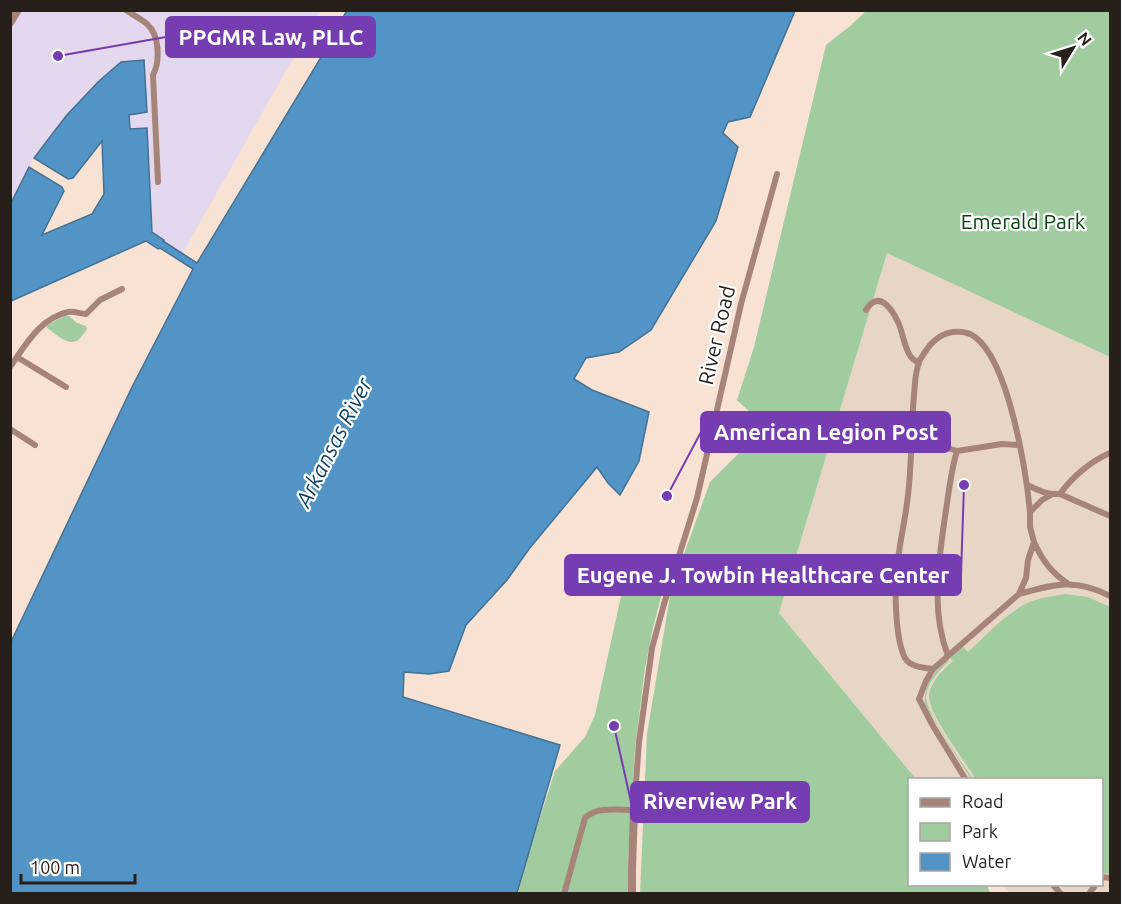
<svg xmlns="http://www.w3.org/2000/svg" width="1121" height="904" viewBox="0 0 1121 904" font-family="Ubuntu,sans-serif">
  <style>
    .commercial { fill: #e3d8ed }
    .medical { fill: #e7d6c6 }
    .green { fill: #a0cca0 }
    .water { fill: #5294c6; stroke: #457192; stroke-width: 1.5 }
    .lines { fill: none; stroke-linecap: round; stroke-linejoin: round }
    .minor { stroke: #a78479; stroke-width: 6 }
    .tertiary { stroke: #a78479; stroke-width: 8 }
    .labels { text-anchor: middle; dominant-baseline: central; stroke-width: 4.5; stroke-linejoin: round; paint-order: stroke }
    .park-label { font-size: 21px; fill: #054610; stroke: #fff }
    .street-label { font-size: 21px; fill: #271f1a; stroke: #fff }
    .water-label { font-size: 22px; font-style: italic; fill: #0d4163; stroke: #fff }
    .leader { fill: none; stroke: #763db3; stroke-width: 2 }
    .callout-dot { fill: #763db3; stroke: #fff; stroke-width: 2 }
    .callout { fill: #763db3; stroke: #763db3; stroke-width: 2 }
    .callout-label { font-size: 22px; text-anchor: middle; font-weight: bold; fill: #fff }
  </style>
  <rect width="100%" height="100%" fill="#f8e2d4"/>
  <!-- commercial -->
  <path class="commercial" d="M 11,11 L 320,11 L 182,254 L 152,232 L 147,129 L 130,129 L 129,114 L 146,112 L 98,82 L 66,116 L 34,158 L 11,203 Z"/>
  <!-- medical -->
  <path class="medical" d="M 887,252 L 1110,357 L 1110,893 L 1010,893 L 1002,885 L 1102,884 L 1102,780 L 916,779 L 779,613 Z"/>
  <!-- green -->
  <path class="green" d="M 866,11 L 1110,11 L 1110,357 L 887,253 L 779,613 L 916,779 L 910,780 L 910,884 L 987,885 L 990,893 L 640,894 L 647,734 L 671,590 L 710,482 L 742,450 L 752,414 L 737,400 L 754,347 L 826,45 L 850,26 Z
    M 65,316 L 69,316 L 77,323 L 86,326 L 87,329 C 84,333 81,338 77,341 C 68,346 54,333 46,327 L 51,323 Z
    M 628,564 L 666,577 L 653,628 L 645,668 L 635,749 L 628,861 L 629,893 L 518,894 L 526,861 L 555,771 L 585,737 L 595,715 Z
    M 1065,594 L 1088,597 L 1110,607 L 1110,874 L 1102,873 L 1102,780 L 976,779 C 966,763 927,712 929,695 C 931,681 943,670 953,661 L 950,658 L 963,647 L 968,652 C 987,635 1009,610 1032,601 C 1043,597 1054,596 1065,594 Z
    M 948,659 L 949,661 C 939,671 928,681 926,696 C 925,712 963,764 973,779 L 971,779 L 944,737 L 925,704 C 923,685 934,671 948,659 Z"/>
  <!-- water -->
  <path class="water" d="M 347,10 L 795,11 L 750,117 L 728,122 L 723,133 L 738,147 L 716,221 L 651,330 L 619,352 L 586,358 L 574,379 L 592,390 L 649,412 L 639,461 L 620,495 L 608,483 L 597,467 L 529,549 L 507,580 L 466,625 L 449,671 L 429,674 L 404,672 L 403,697 L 560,745 L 517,893 L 11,893 L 11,642 L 132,387 L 193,269 L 160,248 L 158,249 L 146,241 L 11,301 L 11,203 L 29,167 L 62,187 L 64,191 L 42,235 L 92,214 L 104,194 L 102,141 L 73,178 L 68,179 L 34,158 L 66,116 L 98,82 L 121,62 L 144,60 L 147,112 L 129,115 L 130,129 L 147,128 L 152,232 L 164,240 L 163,241 L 197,263 L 326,49 Z"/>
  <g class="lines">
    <!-- minor -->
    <path class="minor" d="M 126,10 C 133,15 141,19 147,24 C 160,35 160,62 153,75 L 158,182
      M 866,310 C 878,290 891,307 898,322 C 903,332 904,348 911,357 C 913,360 916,361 919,363
      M 17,357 L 66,387
      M 10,367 C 25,346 40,318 68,312 C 75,311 80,314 86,314 L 100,300 L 122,289
      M 10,429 L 35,445
      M 912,438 L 926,441 L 957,451 L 1002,444 L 1019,445
      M 1027,485 C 1038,490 1047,495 1060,494 L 1110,516
      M 1060,494 C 1072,477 1091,461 1110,453
      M 1034,542 C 1042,560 1051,572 1067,583
      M 1019,594 C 1055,584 1076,578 1110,596
      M 948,656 C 930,610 939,558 946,510 C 949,491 951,470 957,451
      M 933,669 C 924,668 910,667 905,658 C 896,641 895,600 896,581 C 897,552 905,524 908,495 C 912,462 911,429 914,395 C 915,384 915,370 920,360 C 928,346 937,334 953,332 C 961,331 969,332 975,337 C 1009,362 1026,471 1030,512
      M 966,780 L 933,726 L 919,699 L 926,681 L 933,669 L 1019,594 L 1026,578 L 1028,560 L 1034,542 L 1030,527 L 1030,512 L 1042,500 L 1051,495
      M 1102,877 L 1110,878
      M 1052,884 L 1061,894
      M 564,894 L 585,818 C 597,806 618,810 634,810 L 639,742 L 652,648 L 664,604 L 697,498 L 741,304 L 777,174
      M 1089,894 L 1096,884"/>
    <!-- tertiary -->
    <path class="tertiary" d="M 10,23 L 18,10
      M 632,894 L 632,868 L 634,810"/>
  </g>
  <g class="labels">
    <!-- park labels -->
    <g class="park-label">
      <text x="1023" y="221">Emerald Park</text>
    </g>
    <!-- street labels -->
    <g class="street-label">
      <text transform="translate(716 335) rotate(-77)">River Road</text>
    </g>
    <!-- water labels -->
    <g class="water-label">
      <text transform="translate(333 442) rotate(-63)">Arkansas River</text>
    </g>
  </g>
  <!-- callouts -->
  <path class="leader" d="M58 56L166 37M667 496L701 432M964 485L961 575M614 726L631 802"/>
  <g class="callout-dot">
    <circle cx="58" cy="56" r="6"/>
    <circle cx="667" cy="496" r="6"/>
    <circle cx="964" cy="485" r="6"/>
    <circle cx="614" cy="726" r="6"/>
  </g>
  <g class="callout">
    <rect x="166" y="17" width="209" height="40" rx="6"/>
    <rect x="701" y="412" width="249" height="40" rx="6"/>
    <rect x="565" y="555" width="396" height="40" rx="6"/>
    <rect x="631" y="782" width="178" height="40" rx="6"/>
  </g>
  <g class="callout-label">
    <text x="271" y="45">PPGMR Law, PLLC</text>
    <text x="826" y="440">American Legion Post</text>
    <text x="763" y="583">Eugene J. Towbin Healthcare Center</text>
    <text x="720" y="809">Riverview Park</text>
  </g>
  <!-- border -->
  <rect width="1121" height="904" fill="none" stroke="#271f1a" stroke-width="24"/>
  <!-- legend -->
  <rect x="908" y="778" width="195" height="108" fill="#ffffff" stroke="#a9a5a3" stroke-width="1.5"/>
  <rect x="920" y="798" width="30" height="9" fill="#a78479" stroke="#a9a5a3" stroke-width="1.5"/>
  <text x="962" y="808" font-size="18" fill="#271f1a">Road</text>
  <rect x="920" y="823" width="30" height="18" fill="#a0cca0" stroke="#a9a5a3" stroke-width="1.5"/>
  <text x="962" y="838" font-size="18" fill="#271f1a">Park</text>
  <rect x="920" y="853" width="30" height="18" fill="#5294c6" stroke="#a9a5a3" stroke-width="1.5"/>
  <text x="962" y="868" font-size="18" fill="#271f1a">Water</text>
  <!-- north arrow -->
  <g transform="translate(1073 48) rotate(52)" stroke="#ffffff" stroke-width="4.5" paint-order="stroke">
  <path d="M0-4.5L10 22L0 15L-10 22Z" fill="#271f1a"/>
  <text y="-9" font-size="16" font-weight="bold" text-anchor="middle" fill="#271f1a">N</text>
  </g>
  <!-- scale -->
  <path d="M21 874v9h114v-9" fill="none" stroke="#271f1a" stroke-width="3"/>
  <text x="30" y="874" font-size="18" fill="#271f1a" stroke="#ffffff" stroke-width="4.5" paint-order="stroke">100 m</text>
</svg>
